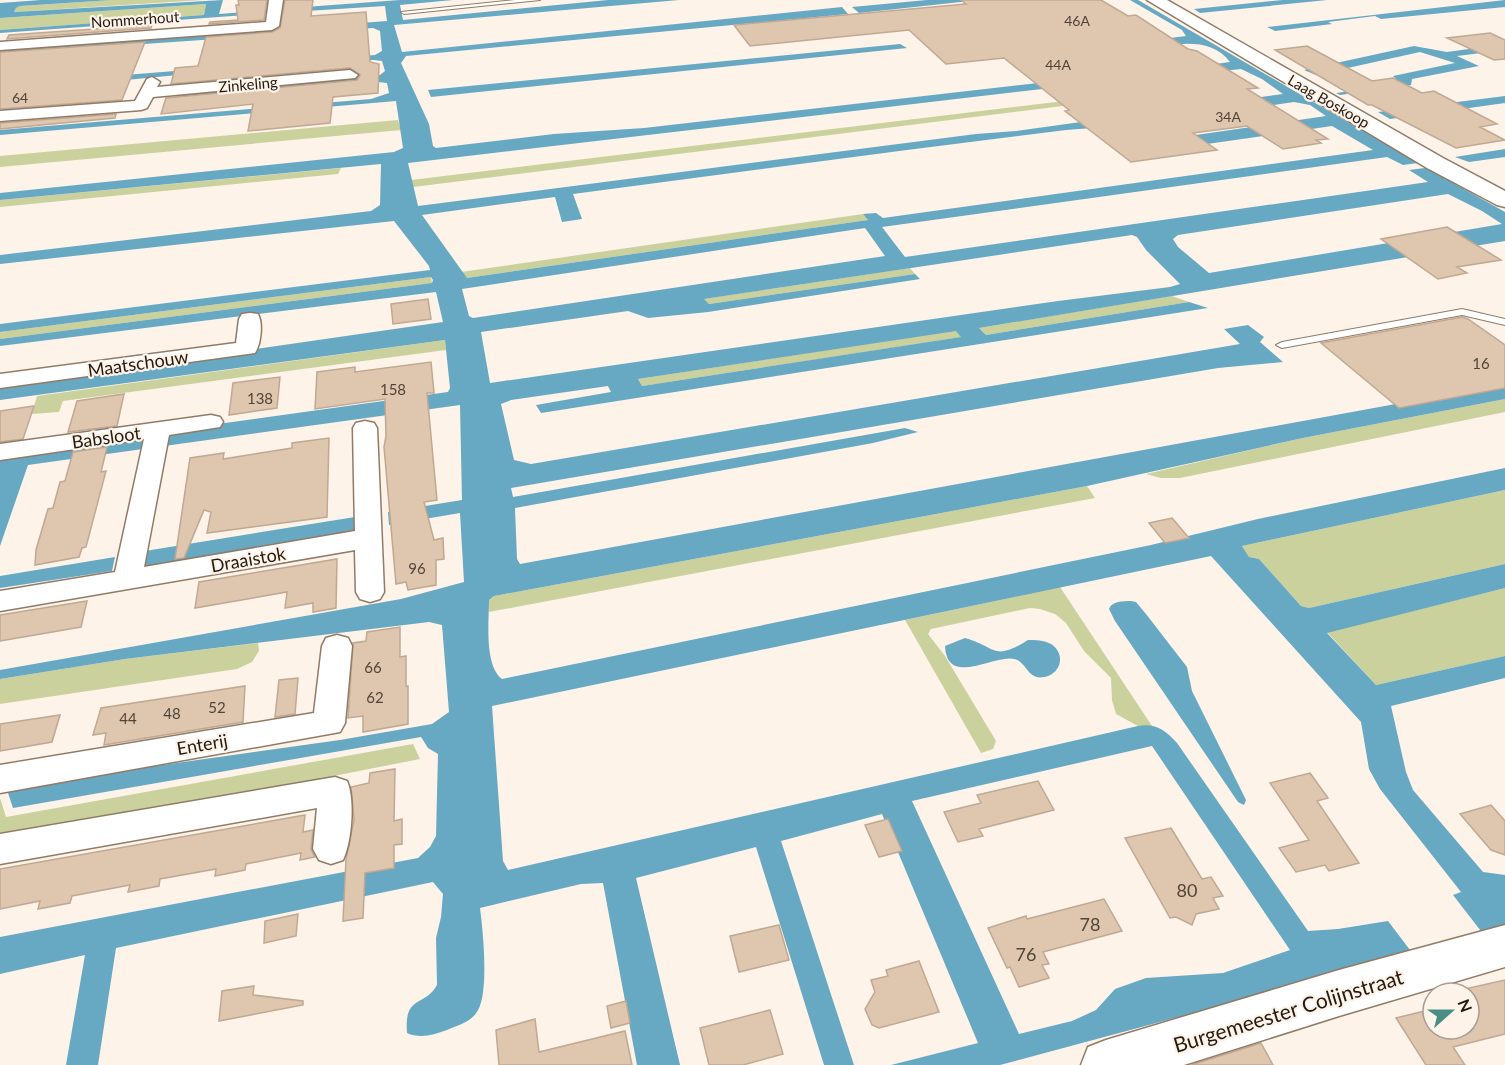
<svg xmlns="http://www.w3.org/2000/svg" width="1505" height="1065" viewBox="0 0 1505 1065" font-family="Lato,sans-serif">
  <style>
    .green { fill: #cbd19d }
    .water { fill: #67a8c3; fill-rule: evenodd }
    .building { fill: #dec6af; stroke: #c0a892; stroke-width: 1.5 }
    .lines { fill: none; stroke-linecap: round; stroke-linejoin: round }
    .lane-casing { stroke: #917b66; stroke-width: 2 }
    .street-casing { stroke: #917b66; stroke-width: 3 }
    .secondary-casing { stroke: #917b66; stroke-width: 3 }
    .lane { fill: #fff; fill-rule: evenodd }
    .street { fill: #fff; fill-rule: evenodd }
    .secondary { fill: #fff; fill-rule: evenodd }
    .labels { text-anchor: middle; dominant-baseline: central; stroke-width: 4.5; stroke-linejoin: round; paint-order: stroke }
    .far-number-label { font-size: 14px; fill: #524538 }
    .far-street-label { font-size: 15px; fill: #231a11; stroke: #fdf3e9 }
    .number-label { font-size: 15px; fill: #524538 }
    .street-label { font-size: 18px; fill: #231a11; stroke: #fdf3e9 }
    .near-number-label { font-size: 18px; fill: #524538 }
    .near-street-label { font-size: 21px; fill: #231a11; stroke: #fdf3e9 }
  </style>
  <rect width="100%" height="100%" fill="#fdf3e9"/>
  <!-- green -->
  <path class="green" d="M 112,0 L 203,0 L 14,12 L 16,8 L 20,6 Z
    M 206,4 L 204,15 L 0,30 L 0,18 Z
    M 1081,99 L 1071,105 L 413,187 L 411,180 Z
    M 398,120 L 401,130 L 0,167 L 0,156 Z
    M 341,168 L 338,174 L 0,207 L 0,200 Z
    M 863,214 L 868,220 L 467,278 L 461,272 Z
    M 910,268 L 915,274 L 709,304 L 703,299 Z
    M 431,277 L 432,283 L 0,339 L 0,332 Z
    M 1172,296 L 1189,302 L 986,335 L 979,328 Z
    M 957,330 L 962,337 L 642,386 L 638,379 Z
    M 445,340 L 446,350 L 63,401 L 59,412 L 32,414 L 37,396 Z
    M 1505,399 L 1505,412 L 1180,478 L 1161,478 L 1146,474 L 1303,438 Z
    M 1087,486 L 1095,498 L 489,612 L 489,600 L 494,596 Z
    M 1505,490 L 1505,564 L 1309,608 L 1301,606 L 1259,559 L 1249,557 L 1242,546 Z
    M 1060,587 L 1152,726 L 1138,726 L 1116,714 L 1112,700 L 1111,678 L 1084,651 L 1066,623 L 1055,614 L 1040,609 L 1030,608 L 931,629 L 928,634 L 945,656 L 996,741 L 993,749 L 981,753 L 905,620 Z
    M 1505,588 L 1505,656 L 1376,685 L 1327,632 Z
    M 258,643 L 259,651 L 252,662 L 237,669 L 0,704 L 0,679 L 125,659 Z
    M 413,744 L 420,759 L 15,839 L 0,839 L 0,798 L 6,817 Z"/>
  <!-- water -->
  <path class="water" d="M 41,0 L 112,0 L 20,6 L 16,8 L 14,12 L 223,0 L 219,14 L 260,11 L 261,14 L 0,33 L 0,30 L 204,15 L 206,4 L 0,18 L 0,3 Z
    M 400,0 L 453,0 L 400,5 L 403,20 L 608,0 L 679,0 L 394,25 L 402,52 L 842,7 L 848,14 L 406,56 L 401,63 L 429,124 L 433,146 L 436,148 L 554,134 L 644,128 L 1056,81 L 1114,78 L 1230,62 C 1209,35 1174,45 1145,49 L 1138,42 L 1186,36 L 1182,30 L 1130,0 L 1138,0 L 1418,163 L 1403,165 L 1387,157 L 882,227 L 905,257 L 1428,182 L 1409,170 L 1425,168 L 1430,170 L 1505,212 L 1505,241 L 979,328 L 986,335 L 1189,302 L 1208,308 L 541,413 L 536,405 L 611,392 L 608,386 L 511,400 L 501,404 L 514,460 L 531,464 L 1240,344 L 1224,329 L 1248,325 L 1264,337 L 1260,342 L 1283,362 L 1218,368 L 511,488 L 513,497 L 905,428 L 918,432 L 873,443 L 515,508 L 517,559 L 520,564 L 1505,384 L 1505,399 L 1303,438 L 1087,486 L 494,596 L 489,600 C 489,621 484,665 502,679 L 1151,545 L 1258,519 L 1505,468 L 1505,490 L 1242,546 L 1249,557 L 1259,559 L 1301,606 L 1309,608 L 1505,564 L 1505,588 L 1327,633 L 1376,685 L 1505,656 L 1505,678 L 1391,706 L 1406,772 L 1413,790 L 1483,872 L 1505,875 L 1505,930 L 1484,935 L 1453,895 L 1461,892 L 1380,789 L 1369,769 L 1361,722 L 1211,556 L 492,706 L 503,861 L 508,870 L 1138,726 C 1156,723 1165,730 1177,743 L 1308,931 L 1338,929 L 1388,921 L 1413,954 L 1000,1065 L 891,1065 L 978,1043 L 882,814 L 781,841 L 854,1065 L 824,1065 L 756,847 L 636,878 L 680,1065 L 637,1065 L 603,883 L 581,884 L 480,908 C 483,931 489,991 478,1010 C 472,1022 458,1025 447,1030 C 433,1035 420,1039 407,1033 C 404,994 424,1008 437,985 L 436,938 L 441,917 L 443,894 L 433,882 L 116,948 L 98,1065 L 66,1065 L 85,955 L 0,974 L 0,937 L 418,858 L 430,847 L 436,836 L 438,754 L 428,748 L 421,737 L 13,808 L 6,787 L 340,740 L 432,724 L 449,712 L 442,625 L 429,622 L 125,659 L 0,679 L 0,670 L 401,599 L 464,582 L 460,513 L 389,525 L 388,512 L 462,500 L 460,405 L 28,465 L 0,546 L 0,459 L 225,423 L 448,392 L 450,388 L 445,340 L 0,400 L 0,386 L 443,322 L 436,292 L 0,346 L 0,339 L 432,283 L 433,280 L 431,277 L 0,332 L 0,324 L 430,270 L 429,266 L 394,221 L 0,264 L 0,255 L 371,211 L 380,205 L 381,164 L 0,200 L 0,193 L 394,152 L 403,148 L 396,101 L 0,135 L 0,130 L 371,99 L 389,93 L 387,83 L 378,82 L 181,97 L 182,92 L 380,75 L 385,71 L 382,61 L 374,60 L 178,75 L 0,92 L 0,85 L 375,55 L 382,51 L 380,31 L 373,28 L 0,54 L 0,50 L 387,21 L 385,6 L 291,12 L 305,7 ZM 1241,69 L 1262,79 L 1283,94 L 1016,131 L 976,134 L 418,206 L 408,163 L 1068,86 L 1096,85 ZM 1294,102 L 1310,105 L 1326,116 L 1196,135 L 1207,144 L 1332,126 L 1373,150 L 883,218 L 876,213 L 863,214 L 868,220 L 467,278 L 422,215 L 555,197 L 562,222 L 582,219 L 573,194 L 907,150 L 1066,130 L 1132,125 ZM 1448,194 L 1482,211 L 1502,224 L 1209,273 L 1178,247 L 1173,239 L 1178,235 ZM 865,228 L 885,256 L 473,318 L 469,316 L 462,289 ZM 1132,235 L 1137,237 L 1146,250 L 1180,284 L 1170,287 L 1058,301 L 490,383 L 481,332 L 628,311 L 648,318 L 708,312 L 920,279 L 915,274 L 709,304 L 704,299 ZM 956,331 L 961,337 L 642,386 L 638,379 ZM 1152,746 L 1290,950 L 1223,973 L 1146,978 L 1115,989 L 1096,1010 L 1072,1021 L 1019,1034 L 912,801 Z
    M 927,0 L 979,0 L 859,13 L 852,7 Z
    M 1283,0 L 1327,0 L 1200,13 L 1194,9 Z
    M 1505,0 L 1505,7 L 1381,19 L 1375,16 L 1328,22 L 1332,24 L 1275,31 L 1267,27 Z
    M 900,44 L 907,48 L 431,97 L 428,90 Z
    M 1505,44 L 1505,50 L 1457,56 L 1479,66 L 1412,79 L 1411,85 L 1406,86 L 1340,95 L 1336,93 L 1401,84 L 1393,76 L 1455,63 L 1420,52 L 1316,75 L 1304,70 L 1414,46 L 1447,52 Z
    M 1505,96 L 1505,103 L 1390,119 L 1378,112 Z
    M 1505,149 L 1505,157 L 1469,162 L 1455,157 Z
    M 355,517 L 356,531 L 141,567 L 145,551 Z
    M 115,557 L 112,571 L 0,588 L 0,576 Z
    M 1131,601 L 1136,602 L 1146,614 L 1187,667 L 1192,691 L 1246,800 L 1244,805 L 1238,802 L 1115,621 L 1109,609 C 1112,601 1123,601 1131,601 Z
    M 965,638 C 997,647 993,662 1028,640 C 1035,640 1044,640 1051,644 C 1064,652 1063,670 1048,676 C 1027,683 1028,662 1014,659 C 994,654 947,688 945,646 Z"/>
  <!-- building -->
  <path class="building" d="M 238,0 L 267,0 L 264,20 L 209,24 L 210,22 L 238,20 L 236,5 L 239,5 Z
    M 285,0 L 313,0 L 311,16 L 366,12 L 370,62 L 379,64 L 378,93 L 333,97 L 330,123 L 248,131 L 253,104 L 161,114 L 166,98 L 357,80 L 360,75 L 350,68 L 171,84 L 175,68 L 198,66 L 206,37 L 272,32 L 280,28 Z
    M 961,0 L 1101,0 L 1128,16 L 1136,15 L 1188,49 L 1197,51 L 1258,88 L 1247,89 L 1328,139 L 1316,140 L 1321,143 L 1283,149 L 1247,126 L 1193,133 L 1217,150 L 1131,162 L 1065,111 L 1069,110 L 1004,58 L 946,64 L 909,30 L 750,46 L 734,25 L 966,4 Z
    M 152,25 L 151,28 L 7,39 L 9,35 Z
    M 1490,33 L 1505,40 L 1505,59 L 1494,60 L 1447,38 Z
    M 145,42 L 122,100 L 0,109 L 0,52 Z
    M 1307,46 L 1372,81 L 1393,78 L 1422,93 L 1434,91 L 1497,124 L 1480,127 L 1505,140 L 1456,148 L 1372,105 L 1368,105 L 1275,50 Z
    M 116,114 L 115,118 L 0,129 L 0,123 Z
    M 1447,227 L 1501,260 L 1457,267 L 1467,273 L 1438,279 L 1381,239 Z
    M 428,299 L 431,319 L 393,324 L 391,304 Z
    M 1462,317 L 1468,319 L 1505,345 L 1505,388 L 1399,408 L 1321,343 Z
    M 431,362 L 434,393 L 427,393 L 437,500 L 424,502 L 434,540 L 443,538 L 444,559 L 436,560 L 436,585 L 408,590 L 406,582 L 396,584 L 384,447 L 386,436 L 385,399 L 315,409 L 317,372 L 355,367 L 355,372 Z
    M 280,377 L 277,408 L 229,415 L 233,383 Z
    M 124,394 L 117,426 L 68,432 L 77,401 Z
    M 34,406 L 23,439 L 0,442 L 0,411 Z
    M 329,438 L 327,517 L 207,533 L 211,512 L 204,510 L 184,558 L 175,559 L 190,458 L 224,453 L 223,459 L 292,448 L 292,443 Z
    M 107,447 L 101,472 L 106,471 L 86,547 L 82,548 L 79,557 L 35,565 L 36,550 L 48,509 L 53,508 L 60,482 L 65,481 L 73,452 Z
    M 1172,518 L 1189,538 L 1165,543 L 1149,523 Z
    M 337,559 L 336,608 L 313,612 L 313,603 L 285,608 L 287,592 L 195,608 L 199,582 Z
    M 87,601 L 81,627 L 0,641 L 0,615 Z
    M 400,627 L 400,657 L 406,656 L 406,686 L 408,686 L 408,724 L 363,732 L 363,716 L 348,718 L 353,643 L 366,641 L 367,632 Z
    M 298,678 L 295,714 L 275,717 L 279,680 Z
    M 245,686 L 243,722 L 104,745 L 106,733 L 93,735 L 101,708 Z
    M 60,715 L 52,742 L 0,751 L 0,724 Z
    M 395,769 L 394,821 L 402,819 L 402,844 L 394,845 L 394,868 L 365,873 L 363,918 L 343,921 L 346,859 L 354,820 L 351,787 L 369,783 L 370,773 Z
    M 1310,773 L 1328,798 L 1317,801 L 1359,863 L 1329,871 L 1325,865 L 1296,872 L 1279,848 L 1309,840 L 1270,783 Z
    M 1038,781 L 1054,810 L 979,829 L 983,836 L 958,842 L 944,812 L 981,803 L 977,795 Z
    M 1491,805 L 1505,821 L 1505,855 L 1491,850 L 1460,814 Z
    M 305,815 L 303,832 L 313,830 L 311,849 L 315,857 L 300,860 L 301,853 L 246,864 L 245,870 L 215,876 L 216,869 L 160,879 L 159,886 L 128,892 L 130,885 L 72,896 L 70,903 L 38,909 L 40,901 L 0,909 L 0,869 Z
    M 888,819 L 902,851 L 879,857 L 865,825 Z
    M 1171,828 L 1202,879 L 1211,877 L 1223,896 L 1213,898 L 1219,909 L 1196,914 L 1192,925 L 1176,917 L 1170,918 L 1125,838 Z
    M 1104,899 L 1122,931 L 1043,952 L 1049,964 L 1042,965 L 1049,978 L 1019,987 L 1010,967 L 1007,968 L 988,928 L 1026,916 L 1027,919 Z
    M 298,914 L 296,936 L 264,943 L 265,921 Z
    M 779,925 L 789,960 L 739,972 L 730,936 Z
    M 919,961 L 939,1012 L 879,1028 L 872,1025 L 865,1009 L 875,992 L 871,980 L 888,976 L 886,970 Z
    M 1505,980 L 1505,1034 L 1453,1047 L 1465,1065 L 1426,1065 L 1396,1018 L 1433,1009 L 1433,1029 L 1469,1029 L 1469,988 Z
    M 254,986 L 253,995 L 303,1001 L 303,1005 L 219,1021 L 222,991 Z
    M 626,1001 L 630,1023 L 611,1028 L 607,1006 Z
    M 770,1010 L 783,1054 L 743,1065 L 709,1065 L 700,1028 Z
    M 535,1019 L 539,1052 L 625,1031 L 632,1065 L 499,1065 L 496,1030 Z
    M 1261,1043 L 1273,1065 L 1191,1065 Z"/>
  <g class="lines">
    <defs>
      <path id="lane" d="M 515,0 L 540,0 L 404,14 L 401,12 Z
        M 1462,309 L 1505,319 L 1505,325 L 1462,315 L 1282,348 L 1276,345 L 1282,342 Z"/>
      <path id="street" d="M 269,0 L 283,0 L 279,26 L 272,30 L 0,50 L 0,42 L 266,22 Z
        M 350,70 L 358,75 L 355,78 L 153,97 L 147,108 L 141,110 L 0,121 L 0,111 L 135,101 L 147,79 L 152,77 L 160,82 L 157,87 Z
        M 250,313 L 258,314 C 263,323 261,344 255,353 L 0,388 L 0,374 L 236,343 L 239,319 L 242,314 Z
        M 211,415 L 220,417 L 223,422 L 220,427 L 169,435 L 144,567 L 355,531 L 353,428 L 356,423 L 365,421 L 374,423 L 377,428 L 384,592 L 380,599 L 370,602 L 360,599 L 356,592 L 355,550 L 0,611 L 0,591 L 115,572 L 144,439 L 0,460 L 0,444 Z
        M 337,635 L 348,638 L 352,646 L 345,723 L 340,732 L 0,793 L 0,765 L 314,713 L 322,646 L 326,638 Z
        M 335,777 L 347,781 C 355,798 352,842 343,860 L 331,864 L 319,860 L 313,849 L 317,808 L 0,864 L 0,834 Z"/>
      <path id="secondary" d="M 1147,0 L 1167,0 L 1443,158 L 1505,191 L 1505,207 L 1497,205 L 1427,168 Z
        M 1505,925 L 1505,967 L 1339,1016 L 1184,1065 L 1081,1065 L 1088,1047 L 1106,1040 L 1339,970 Z"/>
    </defs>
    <!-- lane casing -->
    <use href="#lane" class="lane-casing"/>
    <!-- street casing -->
    <use href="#street" class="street-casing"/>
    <!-- secondary casing -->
    <use href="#secondary" class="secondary-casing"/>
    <!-- lane -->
    <use href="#lane" class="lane"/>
    <!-- street -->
    <use href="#street" class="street"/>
    <!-- secondary -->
    <use href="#secondary" class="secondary"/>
  </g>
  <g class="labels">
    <!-- far-number labels -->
    <g class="far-number-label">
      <text x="1077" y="20">46A</text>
      <text x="1058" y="64">44A</text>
      <text x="20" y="97">64</text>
      <text x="1228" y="116">34A</text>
    </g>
    <!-- far-street labels -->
    <g class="far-street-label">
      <text transform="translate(135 19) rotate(-4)">Nommerhout</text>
      <text transform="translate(248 84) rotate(-5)">Zinkeling</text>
      <text transform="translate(1329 101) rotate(30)">Laag Boskoop</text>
    </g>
    <!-- number labels -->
    <g class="number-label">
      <text x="1481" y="363">16</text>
      <text x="393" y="389">158</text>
      <text x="260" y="398">138</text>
      <text x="417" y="568">96</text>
      <text x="373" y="667">66</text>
      <text x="375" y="697">62</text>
      <text x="217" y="707">52</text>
      <text x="172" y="713">48</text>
      <text x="128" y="718">44</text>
    </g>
    <!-- street labels -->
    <g class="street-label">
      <text transform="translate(138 363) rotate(-8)">Maatschouw</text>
      <text transform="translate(106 437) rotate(-8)">Babsloot</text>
      <text transform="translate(248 559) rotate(-10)">Draaistok</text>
      <text transform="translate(202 744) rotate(-10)">Enterij</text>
    </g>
    <!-- near-number labels -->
    <g class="near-number-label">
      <text x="1187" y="890">80</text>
      <text x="1090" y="924">78</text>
      <text x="1026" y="954">76</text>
    </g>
    <!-- near-street labels -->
    <g class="near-street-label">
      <text transform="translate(1288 1010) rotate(-17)">Burgemeester Colijnstraat</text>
    </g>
  </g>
  <!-- north arrow -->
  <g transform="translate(1451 1011) rotate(69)"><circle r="28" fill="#fdf3e9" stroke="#a69c93" stroke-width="1.5"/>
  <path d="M0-4.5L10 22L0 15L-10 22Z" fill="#498e84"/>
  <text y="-9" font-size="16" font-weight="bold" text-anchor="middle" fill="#231a11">N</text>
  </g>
</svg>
